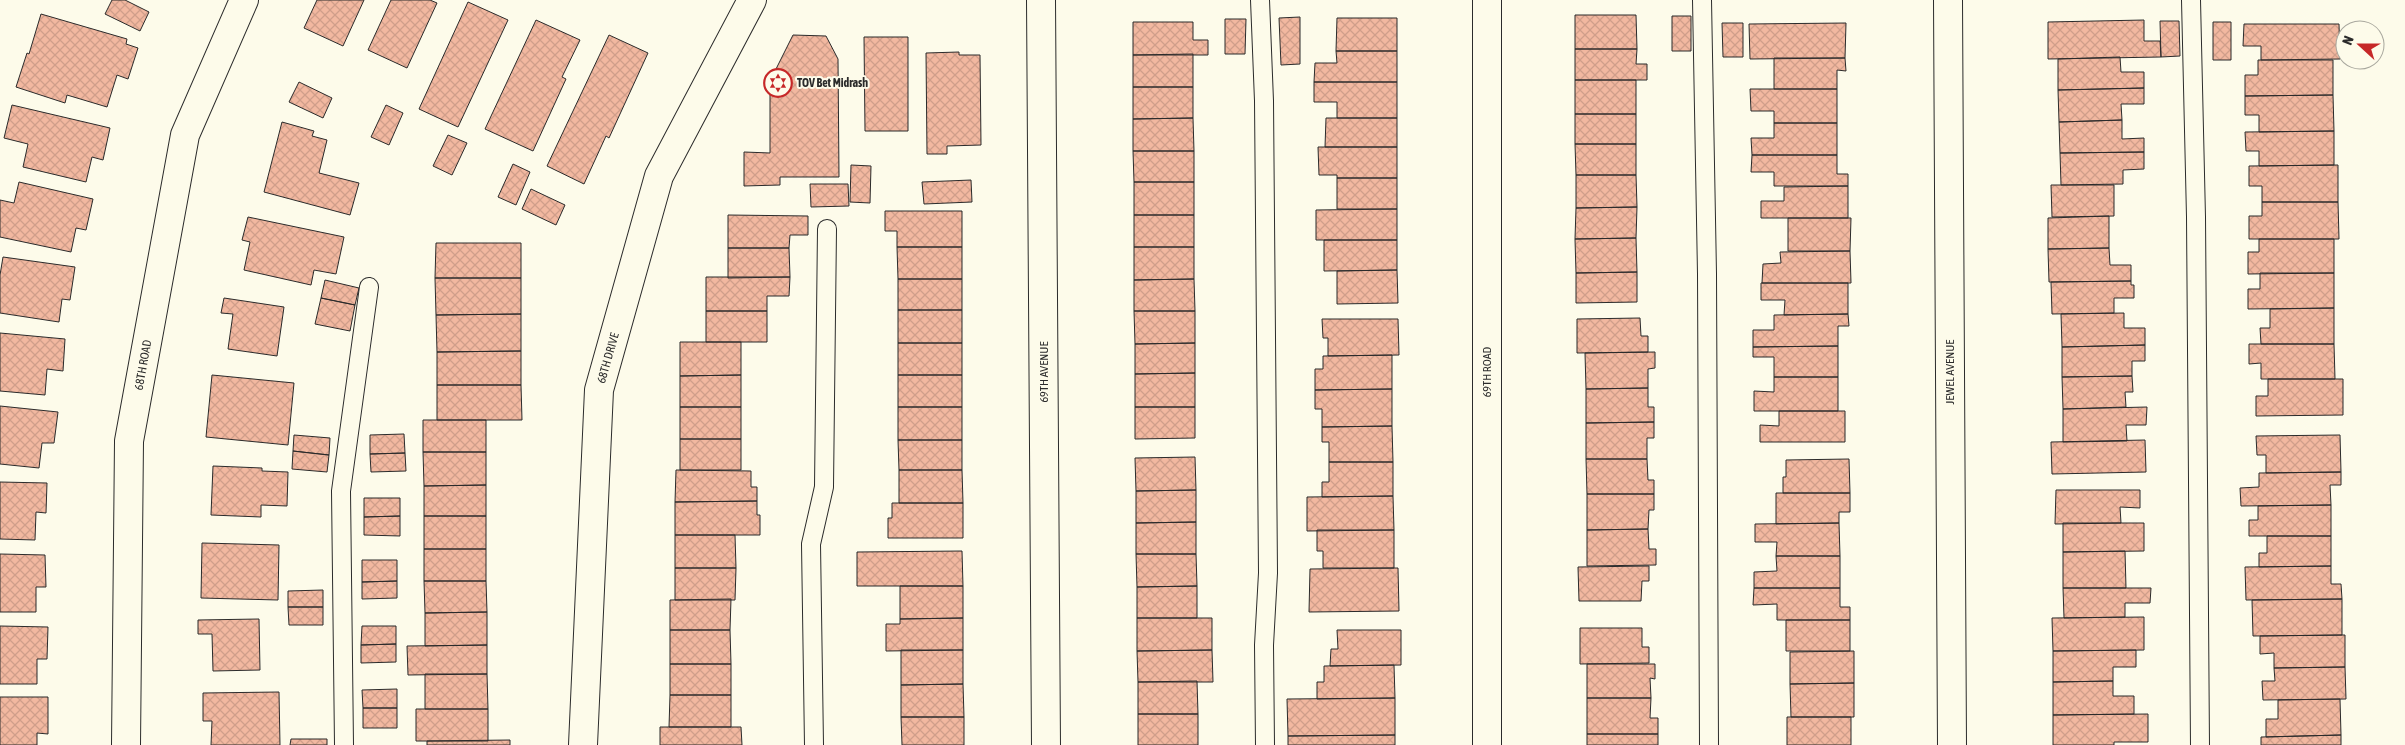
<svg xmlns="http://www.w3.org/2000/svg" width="2405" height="745" viewBox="0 0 2405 745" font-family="'Asap Condensed',sans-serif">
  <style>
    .building { fill: url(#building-cross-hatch); stroke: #2b2b2b }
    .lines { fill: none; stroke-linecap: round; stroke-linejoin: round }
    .lane-casing { stroke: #2b2b2b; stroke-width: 20 }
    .street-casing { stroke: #2b2b2b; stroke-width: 30 }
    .secondary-casing { stroke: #2b2b2b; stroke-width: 30 }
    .lane { stroke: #fdfbea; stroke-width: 18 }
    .street { stroke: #fdfbea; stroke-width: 28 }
    .secondary { stroke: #fdfbea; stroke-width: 28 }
    .labels { text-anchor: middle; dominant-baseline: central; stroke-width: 4; stroke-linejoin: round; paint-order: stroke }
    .poi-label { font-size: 12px; font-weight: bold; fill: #2b2b2b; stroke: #fdfbea; text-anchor: start }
    .street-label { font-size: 12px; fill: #2b2b2b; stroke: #fdfbea }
  </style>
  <defs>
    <pattern id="building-cross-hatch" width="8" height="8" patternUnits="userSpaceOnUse" patternTransform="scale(1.25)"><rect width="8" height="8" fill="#f2b8a0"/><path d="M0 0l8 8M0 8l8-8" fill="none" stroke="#d09e8a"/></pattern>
  </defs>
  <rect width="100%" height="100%" fill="#fdfbea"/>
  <!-- building -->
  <path class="building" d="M 112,0 L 125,0 L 149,12 L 140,31 L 105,14 Z
    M 317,0 L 364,0 L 343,46 L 304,28 Z
    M 391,0 L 430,0 L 437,3 L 407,68 L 368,50 Z
    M 468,2 L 508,20 L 458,127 L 419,109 Z
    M 41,14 L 127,39 L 126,44 L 138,48 L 128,79 L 117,75 L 107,107 L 67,95 L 65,103 L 16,87 L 27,53 L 29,54 Z
    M 1575,15 L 1636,15 L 1637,49 L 1575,49 Z
    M 1672,16 L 1691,16 L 1691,51 L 1672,51 Z
    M 1300,17 L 1300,64 L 1281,65 L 1279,18 Z
    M 1337,18 L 1397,18 L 1397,51 L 1336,51 Z
    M 1225,19 L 1246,19 L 1245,54 L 1225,54 Z
    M 536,20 L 580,40 L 562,77 L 566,79 L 533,151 L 485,129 Z
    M 2144,20 L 2144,41 L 2160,41 L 2161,57 L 2048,59 L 2048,22 Z
    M 2160,21 L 2179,21 L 2180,56 L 2161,57 Z
    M 1133,22 L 1193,22 L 1193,40 L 1208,40 L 1208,55 L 1133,55 Z
    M 2213,22 L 2231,22 L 2231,60 L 2213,60 Z
    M 1722,23 L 1743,23 L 1743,57 L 1723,57 Z
    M 1846,23 L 1845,58 L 1750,59 L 1749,24 Z
    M 2244,24 L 2339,24 L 2340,59 L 2261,60 L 2261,46 L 2243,46 Z
    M 609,35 L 648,53 L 609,138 L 606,136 L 584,184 L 547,166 Z
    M 793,35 L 826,36 L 838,59 L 839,177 L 780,177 L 780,185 L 744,186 L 744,152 L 770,153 L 770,81 Z
    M 864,37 L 908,37 L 908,131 L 865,131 Z
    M 1575,49 L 1637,49 L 1636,64 L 1647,64 L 1647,80 L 1575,80 Z
    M 1336,51 L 1397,51 L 1397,82 L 1314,82 L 1315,63 L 1337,63 Z
    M 959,52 L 959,55 L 980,55 L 981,145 L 947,146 L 947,154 L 927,154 L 926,53 Z
    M 1193,54 L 1193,87 L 1133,87 L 1133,55 Z
    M 2120,57 L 2121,72 L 2144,72 L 2144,88 L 2058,90 L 2058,59 Z
    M 1774,58 L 1845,58 L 1846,71 L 1837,70 L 1837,89 L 1774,89 Z
    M 2258,60 L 2333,60 L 2333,95 L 2245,96 L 2245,75 L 2258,75 Z
    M 1575,80 L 1636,80 L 1636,114 L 1575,114 Z
    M 299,82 L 332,98 L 323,118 L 289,102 Z
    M 1314,82 L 1397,82 L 1397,118 L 1337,118 L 1337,102 L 1314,102 Z
    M 1133,87 L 1193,87 L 1193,118 L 1133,119 Z
    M 2144,88 L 2144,104 L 2121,104 L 2122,120 L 2059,122 L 2058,90 Z
    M 1750,89 L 1837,89 L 1837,123 L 1774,123 L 1774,111 L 1751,111 Z
    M 2333,95 L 2334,131 L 2259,132 L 2259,115 L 2245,115 L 2245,96 Z
    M 12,105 L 110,128 L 103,160 L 92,157 L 86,182 L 23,167 L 28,144 L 4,138 Z
    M 386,105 L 403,113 L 389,145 L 371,137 Z
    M 1575,114 L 1636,114 L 1636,144 L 1575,144 Z
    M 1193,118 L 1194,151 L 1133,151 L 1133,119 Z
    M 1326,118 L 1397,118 L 1397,147 L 1325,147 Z
    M 2122,120 L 2122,139 L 2144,138 L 2144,152 L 2060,153 L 2059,122 Z
    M 282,122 L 314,131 L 312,136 L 327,140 L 319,173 L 359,183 L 350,215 L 264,192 Z
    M 1774,123 L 1837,123 L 1837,155 L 1752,155 L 1751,138 L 1774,138 Z
    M 2334,131 L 2334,165 L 2259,166 L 2259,151 L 2246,151 L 2245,132 Z
    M 448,135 L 467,143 L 452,175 L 433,166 Z
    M 1575,144 L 1636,144 L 1636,175 L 1576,175 Z
    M 1318,147 L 1397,147 L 1397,178 L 1337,178 L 1337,175 L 1319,175 Z
    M 1133,151 L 1194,151 L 1194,182 L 1134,182 Z
    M 2144,152 L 2144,169 L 2123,170 L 2123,184 L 2061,185 L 2060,153 Z
    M 1752,155 L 1837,155 L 1837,174 L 1848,174 L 1848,186 L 1774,186 L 1774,172 L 1751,172 Z
    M 513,164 L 530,172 L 516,205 L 498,197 Z
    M 851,165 L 871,166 L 870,203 L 850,202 Z
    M 2338,165 L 2338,202 L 2262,202 L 2262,186 L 2249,186 L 2249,166 Z
    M 1576,175 L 1636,175 L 1637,207 L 1576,208 Z
    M 1337,178 L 1397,178 L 1397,209 L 1337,209 Z
    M 971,180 L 972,202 L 924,204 L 922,182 Z
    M 19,182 L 93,199 L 86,230 L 76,228 L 71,252 L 0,237 L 0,200 L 14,203 Z
    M 1134,182 L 1194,182 L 1194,215 L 1134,215 Z
    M 810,184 L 848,184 L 849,206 L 811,207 Z
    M 2051,185 L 2114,185 L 2114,216 L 2052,217 Z
    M 1848,186 L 1848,218 L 1761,218 L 1761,201 L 1784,201 L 1784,187 Z
    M 531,189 L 565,205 L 556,225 L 522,209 Z
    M 2262,202 L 2338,202 L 2339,239 L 2249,239 L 2249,216 L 2262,216 Z
    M 1637,207 L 1636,238 L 1575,239 L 1576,208 Z
    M 1397,209 L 1397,240 L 1316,240 L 1316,210 Z
    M 885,211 L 962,211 L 962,247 L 897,247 L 897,231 L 885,231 Z
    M 728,215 L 808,216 L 808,235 L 790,235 L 789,248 L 728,248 Z
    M 1134,215 L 1194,215 L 1194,247 L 1134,247 Z
    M 2109,216 L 2109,248 L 2048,249 L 2048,218 Z
    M 248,217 L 344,237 L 336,274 L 314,270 L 311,285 L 244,270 L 250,242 L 242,240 Z
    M 1788,218 L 1851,218 L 1850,251 L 1788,251 Z
    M 1636,238 L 1637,272 L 1576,273 L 1575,239 Z
    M 2259,239 L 2334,239 L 2334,273 L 2248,274 L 2248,252 L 2259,252 Z
    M 1324,240 L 1397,240 L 1397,270 L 1324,271 Z
    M 436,243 L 521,243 L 521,278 L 435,278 Z
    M 897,247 L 962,247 L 962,279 L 898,279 Z
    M 1134,247 L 1194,247 L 1194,279 L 1134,280 Z
    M 728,248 L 789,248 L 790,277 L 728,278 Z
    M 2109,248 L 2110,265 L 2131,265 L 2131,281 L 2049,282 L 2048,249 Z
    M 1850,251 L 1851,283 L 1762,283 L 1763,264 L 1781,263 L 1780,252 Z
    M 3,257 L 75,267 L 70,300 L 62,299 L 59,322 L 0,313 L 0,275 Z
    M 1397,270 L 1398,303 L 1337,304 L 1337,271 Z
    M 1637,272 L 1637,302 L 1576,303 L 1576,273 Z
    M 2260,273 L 2334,273 L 2334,308 L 2248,309 L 2248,289 L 2260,289 Z
    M 706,277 L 790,277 L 789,296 L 767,296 L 767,311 L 706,311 Z
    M 435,278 L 521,278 L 521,314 L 436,315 Z
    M 898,279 L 962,279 L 962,310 L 898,310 Z
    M 1194,279 L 1195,311 L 1134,311 L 1134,280 Z
    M 325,280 L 359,288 L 355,305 L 321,298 Z
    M 2131,281 L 2131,285 L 2134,285 L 2134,298 L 2114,298 L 2114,313 L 2052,314 L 2051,282 Z
    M 1761,283 L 1848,283 L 1848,314 L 1784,315 L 1785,300 L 1761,300 Z
    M 224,298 L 284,307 L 277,356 L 228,349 L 233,314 L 221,313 Z
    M 321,298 L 355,305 L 350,331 L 315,324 Z
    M 2334,308 L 2334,344 L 2261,344 L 2260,328 L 2270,328 L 2270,309 Z
    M 898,310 L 962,310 L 962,343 L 898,343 Z
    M 706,311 L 767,311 L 767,342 L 706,342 Z
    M 1134,311 L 1195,311 L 1195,343 L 1135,344 Z
    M 2124,313 L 2124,328 L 2145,328 L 2145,345 L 2062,347 L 2061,314 Z
    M 521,314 L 521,351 L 437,352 L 436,315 Z
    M 1848,314 L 1849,326 L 1838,326 L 1838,346 L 1753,347 L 1753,330 L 1774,330 L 1774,315 Z
    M 1640,318 L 1641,336 L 1648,336 L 1648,352 L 1577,353 L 1577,319 Z
    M 1322,319 L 1398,319 L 1399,355 L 1328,356 L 1328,338 L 1323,338 Z
    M 0,333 L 65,339 L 63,371 L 47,369 L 45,395 L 0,391 Z
    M 680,342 L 741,342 L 741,375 L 680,376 Z
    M 898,343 L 962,343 L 962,375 L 898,375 Z
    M 1195,343 L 1195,373 L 1135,374 L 1135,344 Z
    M 2249,344 L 2334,344 L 2335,379 L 2261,379 L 2261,363 L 2249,364 Z
    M 2145,345 L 2145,361 L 2132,361 L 2132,376 L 2062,377 L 2062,347 Z
    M 1838,346 L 1838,377 L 1774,377 L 1774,357 L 1753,357 L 1753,347 Z
    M 521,351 L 521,385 L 437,385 L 437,352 Z
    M 1655,352 L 1655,368 L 1648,369 L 1648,388 L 1586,389 L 1585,353 Z
    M 1392,355 L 1392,389 L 1315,390 L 1315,369 L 1323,369 L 1323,356 Z
    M 1195,373 L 1195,407 L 1135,407 L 1135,374 Z
    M 212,375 L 294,383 L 288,445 L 206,437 Z
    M 741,375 L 741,407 L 680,407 L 680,376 Z
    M 898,375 L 962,375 L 962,407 L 898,407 Z
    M 2132,376 L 2133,392 L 2125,392 L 2126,407 L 2063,409 L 2062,377 Z
    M 1774,377 L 1838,377 L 1838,411 L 1754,411 L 1754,391 L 1774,392 Z
    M 2268,379 L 2343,379 L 2343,415 L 2256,416 L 2256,396 L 2268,396 Z
    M 437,385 L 521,385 L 522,420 L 437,420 Z
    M 1648,388 L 1648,407 L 1654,407 L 1654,422 L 1586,423 L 1586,389 Z
    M 1392,389 L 1392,426 L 1322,427 L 1322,409 L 1315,409 L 1315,390 Z
    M 0,406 L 58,412 L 54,443 L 42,443 L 39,468 L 0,464 Z
    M 680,407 L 741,407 L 741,439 L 680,439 Z
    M 898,407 L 962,407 L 962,440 L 898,440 Z
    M 1135,407 L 1195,407 L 1195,438 L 1135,439 Z
    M 2147,407 L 2146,425 L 2126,425 L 2127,441 L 2063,442 L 2063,409 Z
    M 1779,411 L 1845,411 L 1845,442 L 1760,442 L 1760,425 L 1779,426 Z
    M 423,420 L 486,420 L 486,452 L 423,452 Z
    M 1654,422 L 1654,438 L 1647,438 L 1647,459 L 1586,459 L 1586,423 Z
    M 1392,426 L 1393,462 L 1329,462 L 1329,442 L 1322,442 L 1322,427 Z
    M 404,434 L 405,453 L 370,454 L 370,435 Z
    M 294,435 L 330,438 L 329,455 L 293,451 Z
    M 2340,435 L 2341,472 L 2266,473 L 2266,455 L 2257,455 L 2256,436 Z
    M 680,439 L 741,439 L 741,470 L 680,470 Z
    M 898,440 L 962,440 L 962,470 L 899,470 Z
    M 2145,440 L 2146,472 L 2052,474 L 2051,442 Z
    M 293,451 L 329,455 L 327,472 L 292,469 Z
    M 423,452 L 486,452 L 486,485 L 424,486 Z
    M 405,453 L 406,471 L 371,472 L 370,454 Z
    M 1195,457 L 1196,490 L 1136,491 L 1135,458 Z
    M 1586,459 L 1647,459 L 1648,480 L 1654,480 L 1654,494 L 1587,494 Z
    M 1849,459 L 1850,493 L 1783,493 L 1783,477 L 1786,477 L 1786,460 Z
    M 1329,462 L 1393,462 L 1393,496 L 1322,497 L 1322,482 L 1329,482 Z
    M 213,466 L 262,468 L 262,471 L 288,472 L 287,506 L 261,505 L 261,517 L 211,515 Z
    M 676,470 L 751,471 L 751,487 L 757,487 L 757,501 L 675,502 Z
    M 899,470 L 962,470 L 963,503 L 899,503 Z
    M 2341,472 L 2341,485 L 2330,485 L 2331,505 L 2241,506 L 2240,488 L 2259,487 L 2259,473 Z
    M 0,482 L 47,483 L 46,513 L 36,512 L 35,540 L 0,539 Z
    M 486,485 L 486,516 L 424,516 L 424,486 Z
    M 1196,490 L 1196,522 L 1136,523 L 1136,491 Z
    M 2056,490 L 2140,490 L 2140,508 L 2120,507 L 2121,523 L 2055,524 Z
    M 1776,493 L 1850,493 L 1850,512 L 1839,512 L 1839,523 L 1776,524 Z
    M 1587,494 L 1654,494 L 1654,510 L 1649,510 L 1648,529 L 1587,530 Z
    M 1393,496 L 1394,530 L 1307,531 L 1307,497 Z
    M 364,498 L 400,498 L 400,516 L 364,517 Z
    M 757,501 L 757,515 L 760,515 L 760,535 L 675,535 L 675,502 Z
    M 892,503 L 963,503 L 963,538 L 888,538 L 888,518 L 892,518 Z
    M 2331,505 L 2331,536 L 2249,536 L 2249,520 L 2258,520 L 2258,506 Z
    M 400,516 L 400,536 L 364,535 L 364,517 Z
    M 424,516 L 486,516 L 486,549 L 424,549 Z
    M 1196,522 L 1196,554 L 1136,554 L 1136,523 Z
    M 1839,523 L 1840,556 L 1776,556 L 1777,542 L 1755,542 L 1755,524 Z
    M 2063,523 L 2144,523 L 2144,551 L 2063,552 Z
    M 1648,529 L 1649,549 L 1656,549 L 1656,565 L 1587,566 L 1587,530 Z
    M 1317,530 L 1394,530 L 1394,568 L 1323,568 L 1323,551 L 1317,551 Z
    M 675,535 L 735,535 L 736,568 L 675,568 Z
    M 2267,536 L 2331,536 L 2331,566 L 2259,567 L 2259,553 L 2267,553 Z
    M 202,543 L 279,545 L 278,600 L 201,598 Z
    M 424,549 L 486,549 L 486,581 L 424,581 Z
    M 962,551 L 963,586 L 857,586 L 857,552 Z
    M 2125,551 L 2126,588 L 2063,588 L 2063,552 Z
    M 0,554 L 45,555 L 46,587 L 36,587 L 36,612 L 0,612 Z
    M 1136,554 L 1196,554 L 1197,586 L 1137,587 Z
    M 1776,556 L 1840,556 L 1840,588 L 1754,588 L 1754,572 L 1777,571 Z
    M 362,560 L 397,560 L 397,581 L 362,582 Z
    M 1649,566 L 1649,581 L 1642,581 L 1641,601 L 1579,601 L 1578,567 Z
    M 2331,566 L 2331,584 L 2341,584 L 2342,599 L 2246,600 L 2245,567 Z
    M 675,568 L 736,568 L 735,600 L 675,600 Z
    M 1398,568 L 1399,611 L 1309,612 L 1310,569 Z
    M 397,581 L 397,598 L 362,599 L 362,582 Z
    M 424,581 L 486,581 L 487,612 L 425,613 Z
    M 900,586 L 963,586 L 963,618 L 900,619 Z
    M 1197,586 L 1197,618 L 1137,618 L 1137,587 Z
    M 1754,588 L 1840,588 L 1840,607 L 1850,607 L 1850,620 L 1777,620 L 1777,604 L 1753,605 Z
    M 2063,588 L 2151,588 L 2150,603 L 2125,603 L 2125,617 L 2064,618 Z
    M 323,590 L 323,607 L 288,607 L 288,591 Z
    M 731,599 L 730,630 L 670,630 L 670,600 Z
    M 2342,599 L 2342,635 L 2253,636 L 2252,600 Z
    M 288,607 L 323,607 L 323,625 L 289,625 Z
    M 487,612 L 487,645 L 425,646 L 425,613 Z
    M 2144,617 L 2144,650 L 2053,651 L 2052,618 Z
    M 963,618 L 963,650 L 886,651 L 886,624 L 900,624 L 900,619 Z
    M 1137,618 L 1212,618 L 1212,650 L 1137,651 Z
    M 259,619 L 260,670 L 213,671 L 212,634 L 198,634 L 198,620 Z
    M 1786,620 L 1850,620 L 1850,651 L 1786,651 Z
    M 0,626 L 48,627 L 47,659 L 37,659 L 37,684 L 0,684 Z
    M 362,626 L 396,626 L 396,644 L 361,645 Z
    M 1580,628 L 1642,628 L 1642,647 L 1649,647 L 1649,663 L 1580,664 Z
    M 670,630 L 730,630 L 731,664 L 670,664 Z
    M 1337,630 L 1401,630 L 1401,665 L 1330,666 L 1331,649 L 1338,649 Z
    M 2345,635 L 2345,667 L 2274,668 L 2274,653 L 2260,654 L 2260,636 Z
    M 396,644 L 396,662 L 361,663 L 361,645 Z
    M 487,645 L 487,674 L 408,675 L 407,646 Z
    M 901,650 L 963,650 L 963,684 L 901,685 Z
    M 1212,650 L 1213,682 L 1138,682 L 1137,651 Z
    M 2136,650 L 2136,667 L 2113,667 L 2113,681 L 2053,682 L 2053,651 Z
    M 1854,651 L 1854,683 L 1790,684 L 1790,652 Z
    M 670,664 L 731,664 L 731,695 L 670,695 Z
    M 1587,664 L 1655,664 L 1655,679 L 1650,678 L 1651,698 L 1587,698 Z
    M 1394,665 L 1395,698 L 1317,699 L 1317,682 L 1324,682 L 1324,666 Z
    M 2345,667 L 2346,699 L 2263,700 L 2262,681 L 2275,681 L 2274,668 Z
    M 425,674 L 487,674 L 488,709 L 425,709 Z
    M 1197,681 L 1198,714 L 1138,714 L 1138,682 Z
    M 2113,681 L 2113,696 L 2134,696 L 2134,714 L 2053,715 L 2053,682 Z
    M 1854,683 L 1854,717 L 1791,717 L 1790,684 Z
    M 963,684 L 964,717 L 901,717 L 901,685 Z
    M 397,689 L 397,708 L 363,708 L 362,690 Z
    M 279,692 L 280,745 L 211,745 L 212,721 L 203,721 L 203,693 Z
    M 670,695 L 731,695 L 731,727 L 669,727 Z
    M 0,697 L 48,697 L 48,734 L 37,733 L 37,745 L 0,745 Z
    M 1395,698 L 1395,735 L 1288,736 L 1287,699 Z
    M 1587,698 L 1651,698 L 1650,718 L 1658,718 L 1658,734 L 1587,734 Z
    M 2340,699 L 2341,735 L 2266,737 L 2266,719 L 2278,719 L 2278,700 Z
    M 363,708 L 397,708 L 397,728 L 363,728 Z
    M 416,709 L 488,709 L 488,741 L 416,741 Z
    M 1138,714 L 1198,714 L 1198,745 L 1138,745 Z
    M 2148,714 L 2148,742 L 2114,742 L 2114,745 L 2053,745 L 2053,715 Z
    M 901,717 L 964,717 L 964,745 L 902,745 Z
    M 1787,717 L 1851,717 L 1851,745 L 1787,745 Z
    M 660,727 L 741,727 L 742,745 L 660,745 Z
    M 1587,734 L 1658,734 L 1658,745 L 1587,745 Z
    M 1395,735 L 1395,745 L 1288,745 L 1288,736 Z
    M 2341,735 L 2341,745 L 2261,745 L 2261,737 Z
    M 291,739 L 327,739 L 327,745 L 290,745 Z
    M 510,740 L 510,745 L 427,745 L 427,741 Z"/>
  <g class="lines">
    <defs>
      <path id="lane" d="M 1260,0 L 1264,101 L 1268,573 L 1264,645 L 1265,745
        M 1702,0 L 1707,274 L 1709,745
        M 2191,0 L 2196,217 L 2200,745
        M 344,745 L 341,491 L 369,287
        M 814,745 L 811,544 L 824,487 L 827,229"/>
      <path id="street" d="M 1041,0 L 1046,745
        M 1487,0 L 1487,745
        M 126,745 L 129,441 L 185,135 L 244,0
        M 583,745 L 599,390 L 659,176 L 752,0"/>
      <path id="secondary" d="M 1948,0 L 1952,745"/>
    </defs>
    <!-- lane casing -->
    <use href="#lane" class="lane-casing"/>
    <!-- street casing -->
    <use href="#street" class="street-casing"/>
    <!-- secondary casing -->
    <use href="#secondary" class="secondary-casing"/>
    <!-- lane -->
    <use href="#lane" class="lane"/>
    <!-- street -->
    <use href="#street" class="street"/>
    <!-- secondary -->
    <use href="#secondary" class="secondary"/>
  </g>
  <!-- icons -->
  <defs>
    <symbol id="synagogue-ring" viewBox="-11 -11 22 22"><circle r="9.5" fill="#fdfbea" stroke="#c62828" stroke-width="1.5"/><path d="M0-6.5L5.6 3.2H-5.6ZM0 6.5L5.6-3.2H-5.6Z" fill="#c62828"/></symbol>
  </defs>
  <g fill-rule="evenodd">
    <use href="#synagogue-ring" x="762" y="67" width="32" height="32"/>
  </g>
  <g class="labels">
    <!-- poi labels -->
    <g class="poi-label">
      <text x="797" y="83">TOV Bet Midrash</text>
    </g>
    <!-- street labels -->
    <g class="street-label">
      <text transform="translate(608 358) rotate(-74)">68TH DRIVE</text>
      <text transform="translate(143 365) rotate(-80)">68TH ROAD</text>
      <text transform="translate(1044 372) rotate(-90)">69TH AVENUE</text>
      <text transform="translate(1487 372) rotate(-90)">69TH ROAD</text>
      <text transform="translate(1950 372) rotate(-90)">JEWEL AVENUE</text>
    </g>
  </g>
  <!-- north arrow -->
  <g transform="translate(2360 45) rotate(291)"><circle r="24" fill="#fdfbea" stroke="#a9a89e"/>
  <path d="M0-4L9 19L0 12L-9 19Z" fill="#c62828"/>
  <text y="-8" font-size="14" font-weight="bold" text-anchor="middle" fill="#2b2b2b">N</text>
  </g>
</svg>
